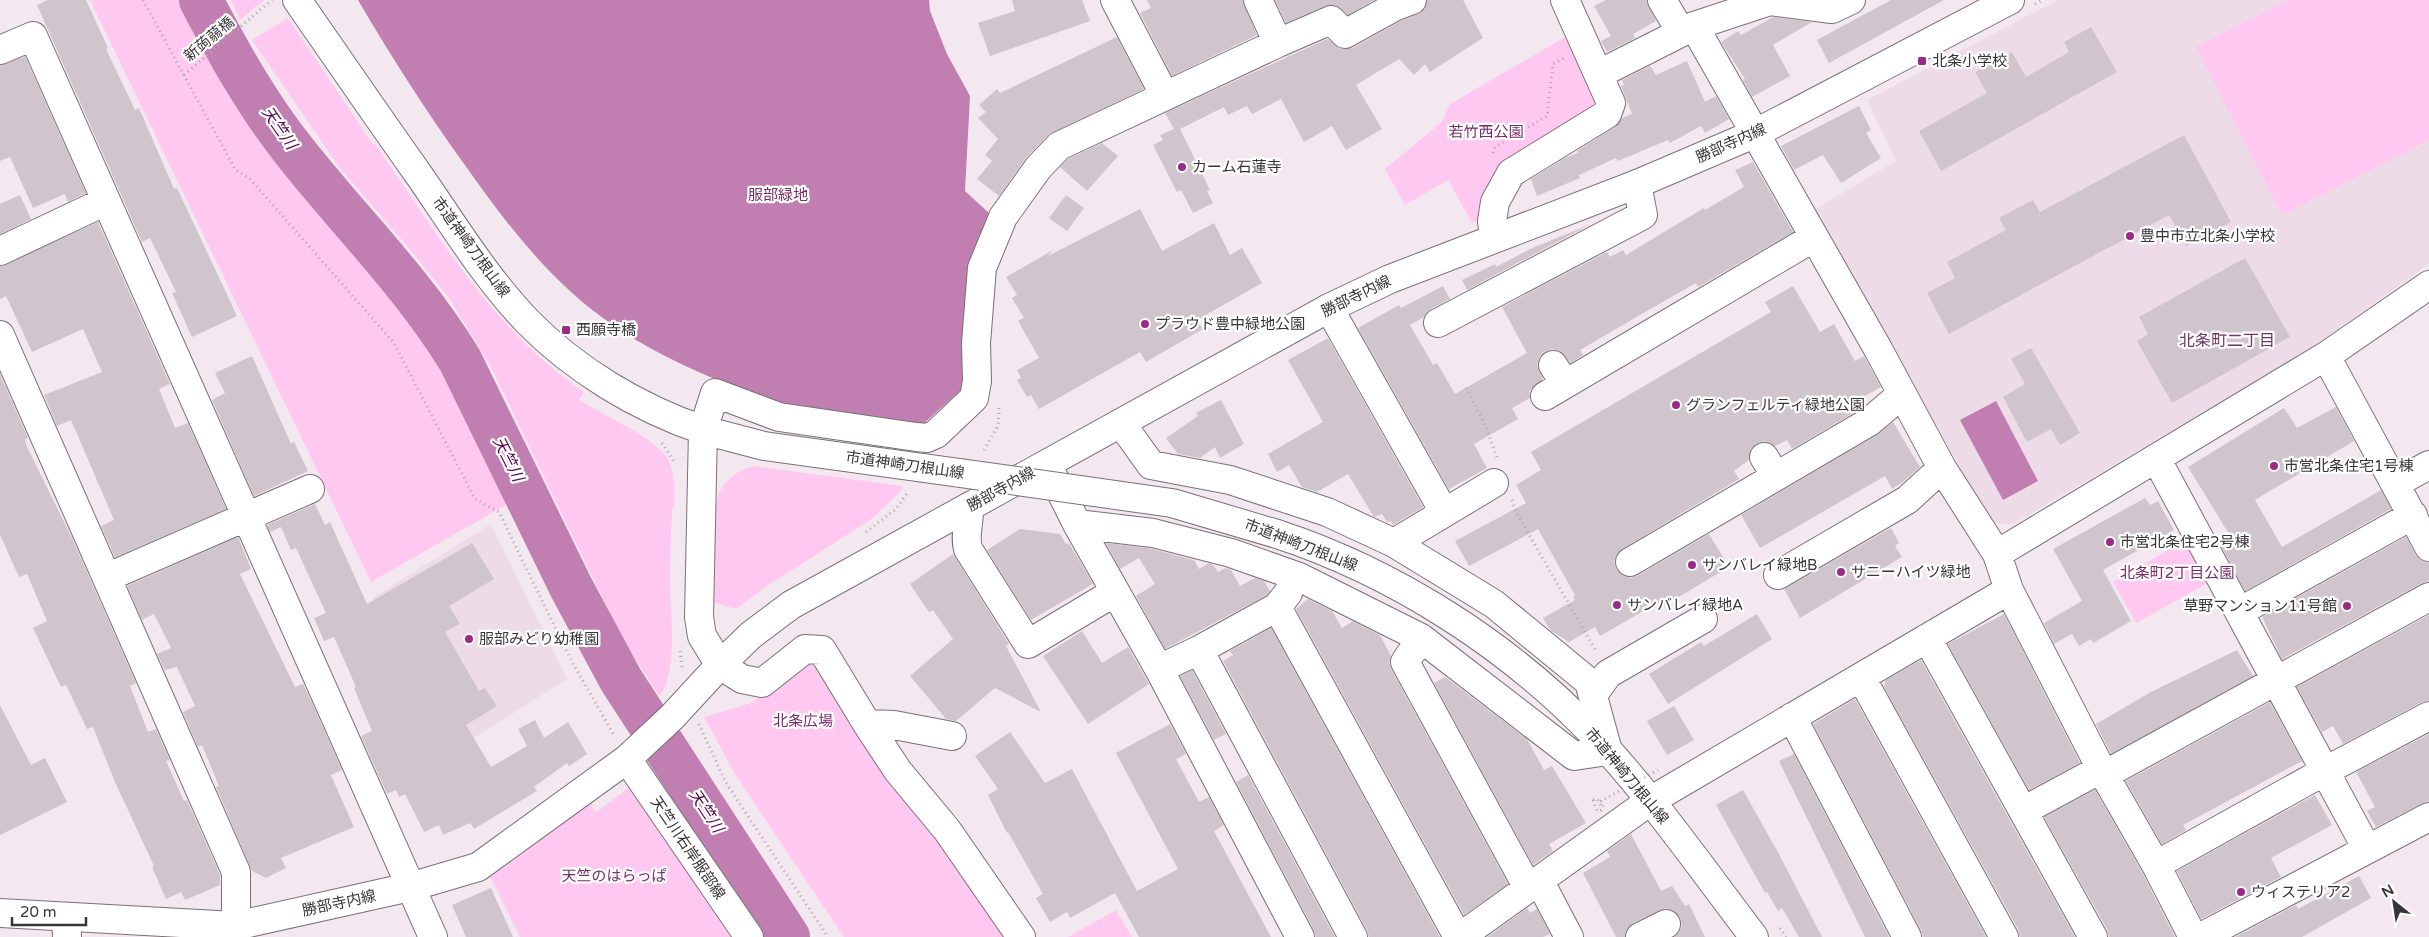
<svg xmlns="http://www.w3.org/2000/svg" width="2429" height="937" viewBox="0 0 2429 937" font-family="'Varela Round','Noto Sans JP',sans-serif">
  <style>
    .built { fill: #eedbe8 }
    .green { fill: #fec8f0 }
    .water { fill: #c07fb0 }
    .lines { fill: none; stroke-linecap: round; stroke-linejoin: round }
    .river { stroke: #c07fb0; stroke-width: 44 }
    .building { fill: #d0c5cd }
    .street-casing { stroke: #7a7077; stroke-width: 30 }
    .secondary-casing { stroke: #7a7077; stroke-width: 30 }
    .path { stroke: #afa6ac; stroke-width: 3; stroke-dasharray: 1 4; stroke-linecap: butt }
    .street { stroke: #fff; stroke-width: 28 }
    .secondary { stroke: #fff; stroke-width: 28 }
    .secondary-bridge-casing { stroke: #7a7077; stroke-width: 30; stroke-linecap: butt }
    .path-bridge { stroke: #afa6ac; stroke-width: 3; stroke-dasharray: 1 4; stroke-linecap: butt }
    .secondary-bridge { stroke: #fff; stroke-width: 28 }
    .poi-dot { fill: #9b2a87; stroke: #fff; stroke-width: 2 }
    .labels { text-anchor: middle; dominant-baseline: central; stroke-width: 4.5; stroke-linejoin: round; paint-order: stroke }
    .street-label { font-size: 15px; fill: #393438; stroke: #fff }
    .poi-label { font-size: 15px; fill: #393438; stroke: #fff; text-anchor: start }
    .park-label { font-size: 15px; fill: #772a68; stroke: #fff }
    .water-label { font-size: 16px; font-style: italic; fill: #57054a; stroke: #fff }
    .neighbourhood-label { font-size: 16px; fill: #6f3663; stroke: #fff }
  </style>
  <rect width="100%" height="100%" fill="#f4e8f0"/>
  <!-- built -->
  <path class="built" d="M 2058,0 L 2429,0 L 2429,264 L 2310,349 L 2013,524 L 1991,523 L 1815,209 L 1896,161 L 1867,100 Z
    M 491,524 L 567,679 L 443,758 L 372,598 Z"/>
  <!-- green -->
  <path class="green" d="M 90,0 L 183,0 L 214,59 L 270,147 L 357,247 L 416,324 L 475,423 L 513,501 L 371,582 Z
    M 231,0 L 264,0 L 240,20 Z
    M 2288,0 L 2429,0 L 2429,140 L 2282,215 L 2196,47 Z
    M 288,18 L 372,143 L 375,144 C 437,233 492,330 584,392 L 579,400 C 601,414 659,439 669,461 C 675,474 674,492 674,507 L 672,509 C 671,533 670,556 670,579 C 670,608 679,675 659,696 L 620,634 L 490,365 L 449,298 L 413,253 L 339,167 L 252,40 Z
    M 1567,36 L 1602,98 L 1599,111 L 1507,168 L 1483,218 L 1472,223 L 1448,180 L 1405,205 L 1385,169 L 1442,122 L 1450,104 Z
    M 753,466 L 902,486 L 903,489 L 872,519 L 770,584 L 736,609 L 713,602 C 714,578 711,510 720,491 C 727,478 739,470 753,466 Z
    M 2189,538 L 2213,580 L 2136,623 L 2113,582 Z
    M 807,662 L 821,664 L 1009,937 L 844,937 L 735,774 L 704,717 L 751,703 Z
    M 629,788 L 666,843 L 703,878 L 697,888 L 730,937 L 520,937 L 489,874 L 591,803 L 595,813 Z
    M 1116,910 L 1132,937 L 1068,937 Z"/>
  <!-- water -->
  <path class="water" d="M 358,0 L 929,0 L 930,11 L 947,54 L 970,96 L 965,191 L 989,213 L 981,234 L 963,388 L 922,425 C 873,418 812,414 765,398 C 711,379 657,356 610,323 C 551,282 508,226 467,168 C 428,114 392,58 358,0 Z
    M 1996,401 L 2038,481 L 2003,500 L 1960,420 Z"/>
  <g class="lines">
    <!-- river -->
    <path class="river" d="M 201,0 C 228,52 258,106 295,152 C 350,222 413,283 460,360 L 571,587 L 621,680 L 788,937"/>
  </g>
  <!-- building -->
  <path class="building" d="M 48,0 L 86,0 L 108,48 L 106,49 L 135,110 L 139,108 L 174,189 L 177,188 L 237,316 L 192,337 L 172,293 L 176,292 L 150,238 L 142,242 L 37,5 Z
    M 1012,0 L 1082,0 L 1090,21 L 990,56 L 978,23 L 1015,11 Z
    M 1147,0 L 1243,0 L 1257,35 L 1172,76 L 1140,13 L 1151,8 Z
    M 1275,0 L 1374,0 L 1348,15 L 1334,5 L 1325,6 L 1286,23 Z
    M 1427,0 L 1463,0 L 1483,38 L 1430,72 L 1425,64 L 1414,75 L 1399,59 L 1356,85 L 1382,129 L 1346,150 L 1332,126 L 1304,142 L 1281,99 L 1252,114 L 1247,106 L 1228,115 L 1224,107 L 1180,129 L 1210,190 L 1207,191 L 1213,203 L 1193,213 L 1181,190 L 1177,192 L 1153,145 L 1163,140 L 1160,135 L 1174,129 L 1165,113 L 1327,39 L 1342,49 L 1353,48 L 1401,21 L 1418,14 L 1424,9 Z
    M 1606,0 L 1646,0 L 1656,21 L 1633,34 L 1635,38 L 1607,52 L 1601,41 L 1611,36 L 1594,6 Z
    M 1891,0 L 1944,0 L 1829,63 L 1817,40 Z
    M 1773,17 L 1812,22 L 1773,45 L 1790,76 L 1752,97 L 1743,80 L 1745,79 L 1721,42 L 1738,31 L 1741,35 Z
    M 2091,27 L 2117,72 L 1941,171 L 1919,131 L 1987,93 L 1975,72 L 2012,52 L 2026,77 L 2069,52 L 2064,42 Z
    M 1117,37 L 1144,89 L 1048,135 L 1025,159 L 999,196 L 977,179 L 992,161 L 985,155 L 998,139 L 978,118 L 986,112 L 979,105 L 997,89 L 1000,93 Z
    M 25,56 L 86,193 L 68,202 L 65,194 L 33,208 L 10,157 L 0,161 L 0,65 Z
    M 1687,61 L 1705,102 L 1716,96 L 1729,119 L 1705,133 L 1701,126 L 1670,143 L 1668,140 L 1618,161 L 1616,158 L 1579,175 L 1580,178 L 1537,196 L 1531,179 L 1565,158 L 1578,153 L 1577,151 L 1615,127 L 1622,118 L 1632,114 L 1621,86 L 1624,85 L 1622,80 L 1650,66 L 1656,75 Z
    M 1859,106 L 1871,130 L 1866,133 L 1881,158 L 1841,183 L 1823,155 L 1794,170 L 1781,146 Z
    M 2184,135 L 2231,222 L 2186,246 L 2169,215 L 1949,334 L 1927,293 L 1955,278 L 1947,262 L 2006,230 L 1999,218 L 2033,200 L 2040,212 Z
    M 1102,143 L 1118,156 L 1087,191 L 1060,167 L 1068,159 Z
    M 1753,162 L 1793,232 L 1698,287 L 1696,283 L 1640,315 L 1580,350 L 1583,355 L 1570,363 L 1560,351 L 1552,349 L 1544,352 L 1539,357 L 1537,365 L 1543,379 L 1529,391 L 1530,398 L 1512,408 L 1518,419 L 1474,444 L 1487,468 L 1449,489 L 1358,328 L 1399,305 L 1401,308 L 1443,286 L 1450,299 L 1431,309 L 1424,317 L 1410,325 L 1433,365 L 1437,363 L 1455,394 L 1527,353 L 1502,307 L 1607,252 L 1610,257 L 1623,250 L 1626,255 L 1704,208 L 1705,210 L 1744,187 L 1735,170 Z
    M 20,195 L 31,219 L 0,234 L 0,204 Z
    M 1066,195 L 1084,208 L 1067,231 L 1049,218 Z
    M 1140,209 L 1162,251 L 1214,223 L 1230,255 L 1242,248 L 1262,283 L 1197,320 L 1203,329 L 1146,362 L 1140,352 L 1039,409 L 1031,395 L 1027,397 L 1017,380 L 1021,378 L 1017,370 L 1039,358 L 1018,321 L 1024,318 L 1012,298 L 1017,295 L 1006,277 L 1053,250 L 1048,256 Z
    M 98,222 L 170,384 L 159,389 L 175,428 L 188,423 L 226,509 L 115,557 L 101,526 L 114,520 L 71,420 L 57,426 L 44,395 L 102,372 L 83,329 L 32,352 L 6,296 L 0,299 L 0,266 Z
    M 1591,224 L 1467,290 L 1462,280 L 1495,264 L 1496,267 L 1532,248 Z
    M 2245,258 L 2290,337 L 2172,403 L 2137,341 L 2148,334 L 2139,317 Z
    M 1793,286 L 1820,332 L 1834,324 L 1855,361 L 1864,356 L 1881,387 L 1863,397 L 1866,404 L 1860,409 L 1792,449 L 1787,440 L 1775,446 L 1764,441 L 1755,444 L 1750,450 L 1749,460 L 1734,471 L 1739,479 L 1622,549 L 1617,554 L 1614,562 L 1616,569 L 1622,575 L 1630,578 L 1637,576 L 1709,534 L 1729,567 L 1660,608 L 1657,603 L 1600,636 L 1595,627 L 1569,642 L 1550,630 L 1543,618 L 1575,600 L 1573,597 L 1575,595 L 1538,529 L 1469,566 L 1455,541 L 1526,503 L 1516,485 L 1541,470 L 1531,452 L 1771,312 L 1765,302 Z
    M 1328,338 L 1423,507 L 1393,525 L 1390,521 L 1387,522 L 1382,514 L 1374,517 L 1348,474 L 1317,492 L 1302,487 L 1289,465 L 1277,472 L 1268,454 L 1323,422 L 1288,360 Z
    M 2031,348 L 2080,433 L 2060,445 L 2051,429 L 2027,442 L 2003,397 L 2025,384 L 2011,359 Z
    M 252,356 L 291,444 L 294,442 L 308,471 L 254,496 L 212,400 L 225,393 L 215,373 Z
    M 0,374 L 28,438 L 25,439 L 26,445 L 72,538 L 136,683 L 130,686 L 148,732 L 156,729 L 170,760 L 166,761 L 184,801 L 187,800 L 220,875 L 220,885 L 185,900 L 181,892 L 166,899 L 152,867 L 154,866 L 115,782 L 93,727 L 87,729 L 66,685 L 61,687 L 33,628 L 47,621 L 27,574 L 19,577 L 0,535 Z
    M 1221,400 L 1244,444 L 1220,458 L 1215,447 L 1200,458 L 1178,454 L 1166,438 L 1198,416 L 1196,413 Z
    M 2336,407 L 2354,441 L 2255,500 L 2282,547 L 2381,490 L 2391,509 L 2245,591 L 2218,540 L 2229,534 L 2188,467 L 2284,408 L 2297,428 Z
    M 1893,422 L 1920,467 L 1903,482 L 1892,489 L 1885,476 L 1760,548 L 1741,515 L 1877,435 Z
    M 2145,498 L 2150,505 L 2158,501 L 2174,530 L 2103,570 L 2131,621 L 2093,643 L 2091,639 L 2079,646 L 2072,634 L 2054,644 L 2044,623 L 2082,601 L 2053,549 Z
    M 315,504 L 325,525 L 330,522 L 367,604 L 472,543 L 494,579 L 449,606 L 460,624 L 445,632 L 479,691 L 485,688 L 497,706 L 466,725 L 491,767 L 527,746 L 518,729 L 535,720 L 544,738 L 568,722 L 587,754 L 569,766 L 567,763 L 534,787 L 537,791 L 474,829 L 470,823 L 443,835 L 439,825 L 424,832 L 405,794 L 399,797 L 396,790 L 387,794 L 361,736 L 372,731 L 354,688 L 356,687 L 334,637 L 324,641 L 314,618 L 326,613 L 296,548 L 291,550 L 281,527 L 270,532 L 267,525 Z
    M 1891,528 L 1899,543 L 1895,546 L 1902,557 L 1800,618 L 1784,589 Z
    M 1020,529 L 1060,534 L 1066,544 L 1069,543 L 1093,584 L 1031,620 L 987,550 Z
    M 238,537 L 251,569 L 240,574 L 295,687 L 303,684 L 314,707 L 342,770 L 331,775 L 354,827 L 281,858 L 286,868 L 266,878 L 252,871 L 216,787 L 219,786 L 202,745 L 198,747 L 183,712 L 195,706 L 177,667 L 165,670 L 157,654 L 171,648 L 154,614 L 142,620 L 127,586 Z
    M 2406,537 L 2416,555 L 2421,560 L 2429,563 L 2429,581 L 2422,583 L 2282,659 L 2262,617 Z
    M 1106,543 L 1148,548 L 1194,560 L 1199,569 L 1209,563 L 1213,565 L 1218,572 L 1226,568 L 1231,570 L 1240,586 L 1255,578 L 1264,581 L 1270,591 L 1267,595 L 1165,649 L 1136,596 L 1155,584 L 1139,558 L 1120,569 Z
    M 953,554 L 1009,644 L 1006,646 L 1041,712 L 995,688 L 956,721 L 946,719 L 910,676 L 953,639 L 933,610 L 929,612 L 910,584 Z
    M 1308,599 L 1332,611 L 1342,628 L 1353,621 L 1380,635 L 1391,656 L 1389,662 L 1391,669 L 1508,884 L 1464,915 L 1296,609 Z
    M 1757,614 L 1772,639 L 1668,704 L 1649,674 L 1701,642 L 1704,646 Z
    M 2004,614 L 2080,763 L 2029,790 L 1948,644 Z
    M 2429,615 L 2429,700 L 2422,702 L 2343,744 L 2333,726 L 2322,732 L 2297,687 Z
    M 1271,628 L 1440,937 L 1369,937 L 1367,930 L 1223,661 L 1233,655 L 1230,651 Z
    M 1082,631 L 1102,663 L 1128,647 L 1149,684 L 1088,724 L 1043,656 Z
    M 2237,650 L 2253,676 L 2111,754 L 2096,724 L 2151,692 Z
    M 1921,660 L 2009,819 L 2075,937 L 2020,937 L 2018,929 L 1884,687 L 1886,680 Z
    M 1192,670 L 1226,734 L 1214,740 L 1180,676 Z
    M 1445,677 L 1527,739 L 1544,770 L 1552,766 L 1586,823 L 1549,844 L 1553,851 L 1533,865 L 1434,683 Z
    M 1855,699 L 1986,937 L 1923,937 L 1921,930 L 1813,724 Z
    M 2270,702 L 2302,761 L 2183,825 L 2186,830 L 2162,844 L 2126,781 Z
    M 0,705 L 31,765 L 45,758 L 67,802 L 0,835 Z
    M 1674,706 L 1694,740 L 1667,755 L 1647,721 Z
    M 1170,724 L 1186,754 L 1176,759 L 1199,802 L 1209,797 L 1224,825 L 1214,831 L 1271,937 L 1139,937 L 1115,893 L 1070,918 L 1067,912 L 1050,922 L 1036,898 L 1043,894 L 1008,832 L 1007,833 L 988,795 L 998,789 L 975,756 L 1010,732 L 1045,783 L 1072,769 L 1137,891 L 1178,869 L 1116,753 Z
    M 2429,734 L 2429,801 L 2376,827 L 2367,811 L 2375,807 L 2356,772 Z
    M 1794,754 L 1889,937 L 1865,937 L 1779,761 Z
    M 1248,775 L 1335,937 L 1316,937 L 1314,930 L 1236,782 Z
    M 1743,790 L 1780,856 L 1822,937 L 1799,937 L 1782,908 L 1778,911 L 1767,892 L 1765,893 L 1716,805 Z
    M 2095,790 L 2142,872 L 2175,937 L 2109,937 L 2107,929 L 2044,817 Z
    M 2315,795 L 2332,825 L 2271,858 L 2281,877 L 2201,919 L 2177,871 Z
    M 1631,834 L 1661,891 L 1672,886 L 1685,906 L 1689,904 L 1705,937 L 1674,937 L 1679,932 L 1682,925 L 1680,917 L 1674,911 L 1666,908 L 1633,923 L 1627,929 L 1625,937 L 1616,937 L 1583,873 L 1610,857 L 1607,851 Z
    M 2359,876 L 2371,898 L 2302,937 L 2235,937 L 2296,905 L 2298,909 Z
    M 491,888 L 513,937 L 466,937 L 452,905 Z
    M 1527,908 L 1530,913 L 1537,909 L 1550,934 L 1543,937 L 1487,937 Z"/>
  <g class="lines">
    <defs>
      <path id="street" d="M 1115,0 L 1165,96
        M 1258,0 L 1278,43
        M 1662,0 L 1681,32
        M 1694,26 L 1878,349 L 1942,468 L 1997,554 L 2009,590 L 2101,769 L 2156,865 L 2193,937
        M 0,50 L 33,36 L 433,937
        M 1599,74 L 1694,26 L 1770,1 L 1832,9 L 1851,0
        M 1494,238 L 1492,221 L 1495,202 L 1511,173 L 1607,114 L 1611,103 L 1565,0
        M 0,251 L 106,201
        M 1329,308 L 1444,512
        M 1438,323 L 1643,215 L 1637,184
        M 0,335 L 236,872 L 236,937
        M 2326,356 L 2429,547
        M 1553,365 L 1565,384
        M 1545,396 L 1813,238
        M 703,430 L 715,393 L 779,417 L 916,437 L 927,438 L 936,434 L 974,398 L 977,381 L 976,343 L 982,268 L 1003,217 L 1038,168 L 1059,146 L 1278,43 L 1331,20 L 1345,34 L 1394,7 L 1412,0
        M 1764,457 L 1776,476
        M 2156,458 L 2367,849
        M 1050,470 L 1077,524 L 1153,533 L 1231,553 L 1299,577 L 1421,638 L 1574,756 L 1608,751 L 1589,682 L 1494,604 L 1394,543 L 1327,512 L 1230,480 L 1151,465 L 1121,423
        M 2396,483 L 2429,465
        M 969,507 C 970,521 964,535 968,549 L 1028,644 L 1115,592
        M 1077,524 L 1159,669 L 1300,937
        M 1394,543 L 1494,483
        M 1997,554 L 2326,356 L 2429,285
        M 1630,562 L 1869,422 L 1902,394
        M 1778,575 L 1907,500 L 1942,468
        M 108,577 L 310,489
        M 1277,607 L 1458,937
        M 2239,612 L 2413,515
        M 1421,638 L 1405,662 L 1528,888
        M 1927,638 L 2093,937
        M 1199,650 L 1353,937
        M 720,665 L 742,679 L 762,683 L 805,649 L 822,650 L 867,724 L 898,771 L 947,830 L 1021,937
        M 1159,669 L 1199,650 L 1277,607 L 1288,593
        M 1861,677 L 2004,937
        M 1593,695 L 1608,674 L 1703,619
        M 1792,717 L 1907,937
        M 867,724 L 894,725 L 952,736
        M 627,759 L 749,937
        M 2104,775 L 2429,597
        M 2023,811 L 2101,769
        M 2156,865 L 2325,771 L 2429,716
        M 1539,880 L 1569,937
        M 66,917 L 67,937
        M 1460,937 L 1650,801 L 2009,590
        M 1640,937 L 1666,924
        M 2201,937 L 2429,817"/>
      <path id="secondary" d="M 297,0 C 338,59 379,119 421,178 C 454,226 486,278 527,321 C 575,370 638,408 703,430 L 699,617 L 702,636 L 720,665
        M 703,430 L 764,446 L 960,473
        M 1277,534 C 1396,573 1511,647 1597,738 C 1654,800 1703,870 1754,937
        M 0,913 L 235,926 L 410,887 L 478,867 L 627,759 L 672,717 L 720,665 L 751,635 L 791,605 L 1329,308 L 1390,279 L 1637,184 L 1754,134 L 2010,0"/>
    </defs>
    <!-- street casing -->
    <use href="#street" class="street-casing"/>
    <!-- secondary casing -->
    <use href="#secondary" class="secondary-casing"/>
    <!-- path -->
    <path class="path" d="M 143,0 L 235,169 L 250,179 L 394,343 L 475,499 L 499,512 L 571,660 L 615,737
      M 2035,4 L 2043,0
      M 184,75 L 272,0
      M 1493,153 L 1495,147 L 1547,116 L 1553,64 L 1564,58
      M 1466,388 L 1486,427 L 1497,458
      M 662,443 L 675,463
      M 984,450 L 998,426 L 999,408
      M 1512,500 L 1516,512 L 1596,651
      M 866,532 L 896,509 L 908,492
      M 680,651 L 682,667
      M 699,724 L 726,783 L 828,937
      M 1593,800 L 1597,799 L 1601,806
      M 1780,928 L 1786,937"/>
    <!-- street -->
    <use href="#street" class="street"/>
    <!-- secondary -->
    <use href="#secondary" class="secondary"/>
    <defs>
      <path id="secondary-bridge" d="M 960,473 L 1172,503 L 1277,534"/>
    </defs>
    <!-- secondary-bridge casing -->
    <use href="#secondary-bridge" class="secondary-bridge-casing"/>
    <!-- path-bridge -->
    <path class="path-bridge" d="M 1593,800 L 1597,811 L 1601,810 L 1603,805 L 1601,801 L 1658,770"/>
    <!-- secondary-bridge -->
    <use href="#secondary-bridge" class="secondary-bridge"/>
  </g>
  <!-- markers -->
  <g class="poi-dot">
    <rect x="1917" y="56" width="10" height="10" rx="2.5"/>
    <circle cx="1182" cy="167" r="5"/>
    <circle cx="2130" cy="236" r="5"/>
    <circle cx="1145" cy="324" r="5"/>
    <rect x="561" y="325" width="10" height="10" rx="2.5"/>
    <circle cx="1676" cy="405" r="5"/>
    <circle cx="2274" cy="466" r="5"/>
    <circle cx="2110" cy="542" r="5"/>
    <circle cx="1692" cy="565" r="5"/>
    <circle cx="1841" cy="572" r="5"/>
    <circle cx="1617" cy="605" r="5"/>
    <circle cx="2347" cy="606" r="5"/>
    <circle cx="469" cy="639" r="5"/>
    <circle cx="2241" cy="892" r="5"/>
  </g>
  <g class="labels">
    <!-- street labels -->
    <g class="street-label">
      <text transform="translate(209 39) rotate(-40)">新蒟蒻橋</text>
      <text transform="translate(1731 143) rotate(-24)">勝部寺内線</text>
      <text transform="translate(471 247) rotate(54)">市道神崎刀根山線</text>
      <text transform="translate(1356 296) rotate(-26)">勝部寺内線</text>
      <text transform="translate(905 465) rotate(8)">市道神崎刀根山線</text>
      <text transform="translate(1001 489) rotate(-29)">勝部寺内線</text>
      <text transform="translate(1301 545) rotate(21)">市道神崎刀根山線</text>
      <text transform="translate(1627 776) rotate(50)">市道神崎刀根山線</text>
      <text transform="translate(688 848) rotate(56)">天竺川右岸服部線</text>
      <text transform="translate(339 903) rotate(-12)">勝部寺内線</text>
    </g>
    <!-- poi labels -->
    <g class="poi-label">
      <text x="1932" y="61">北条小学校</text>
      <text x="1192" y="167">カーム石蓮寺</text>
      <text x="2140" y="236">豊中市立北条小学校</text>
      <text x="1155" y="324">プラウド豊中緑地公園</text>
      <text x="576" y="330">西願寺橋</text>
      <text x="1686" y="405">グランフェルティ緑地公園</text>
      <text x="2284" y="466">市営北条住宅1号棟</text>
      <text x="2120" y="542">市営北条住宅2号棟</text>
      <text x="1702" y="565">サンバレイ緑地B</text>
      <text x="1851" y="572">サニーハイツ緑地</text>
      <text x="1627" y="605">サンバレイ緑地A</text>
      <text x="2337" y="606" text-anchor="end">草野マンション11号館</text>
      <text x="479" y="639">服部みどり幼稚園</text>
      <text x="2251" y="892">ウィステリア2</text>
    </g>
    <!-- park labels -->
    <g class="park-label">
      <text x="1486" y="132">若竹西公園</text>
      <text x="778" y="195">服部緑地</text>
      <text x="2177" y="573">北条町2丁目公園</text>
      <text x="803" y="721">北条広場</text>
      <text x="614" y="876">天竺のはらっぱ</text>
    </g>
    <!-- water labels -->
    <g class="water-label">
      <text transform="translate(279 128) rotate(55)">天竺川</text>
      <text transform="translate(508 459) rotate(63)">天竺川</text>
      <text transform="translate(706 811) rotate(57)">天竺川</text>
    </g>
    <!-- neighbourhood labels -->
    <g class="neighbourhood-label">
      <text x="2227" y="341">北条町二丁目</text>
    </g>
  </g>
  <!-- north arrow -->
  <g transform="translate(2394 902) rotate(330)" stroke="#ffffff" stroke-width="4" paint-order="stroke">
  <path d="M0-4L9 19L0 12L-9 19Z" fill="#393438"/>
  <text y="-8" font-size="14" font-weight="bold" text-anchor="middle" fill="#393438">N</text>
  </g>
  <!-- scale -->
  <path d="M12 917v8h74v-8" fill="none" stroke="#393438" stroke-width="2.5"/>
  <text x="20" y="917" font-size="15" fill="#393438" stroke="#ffffff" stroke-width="4" paint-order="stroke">20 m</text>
</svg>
